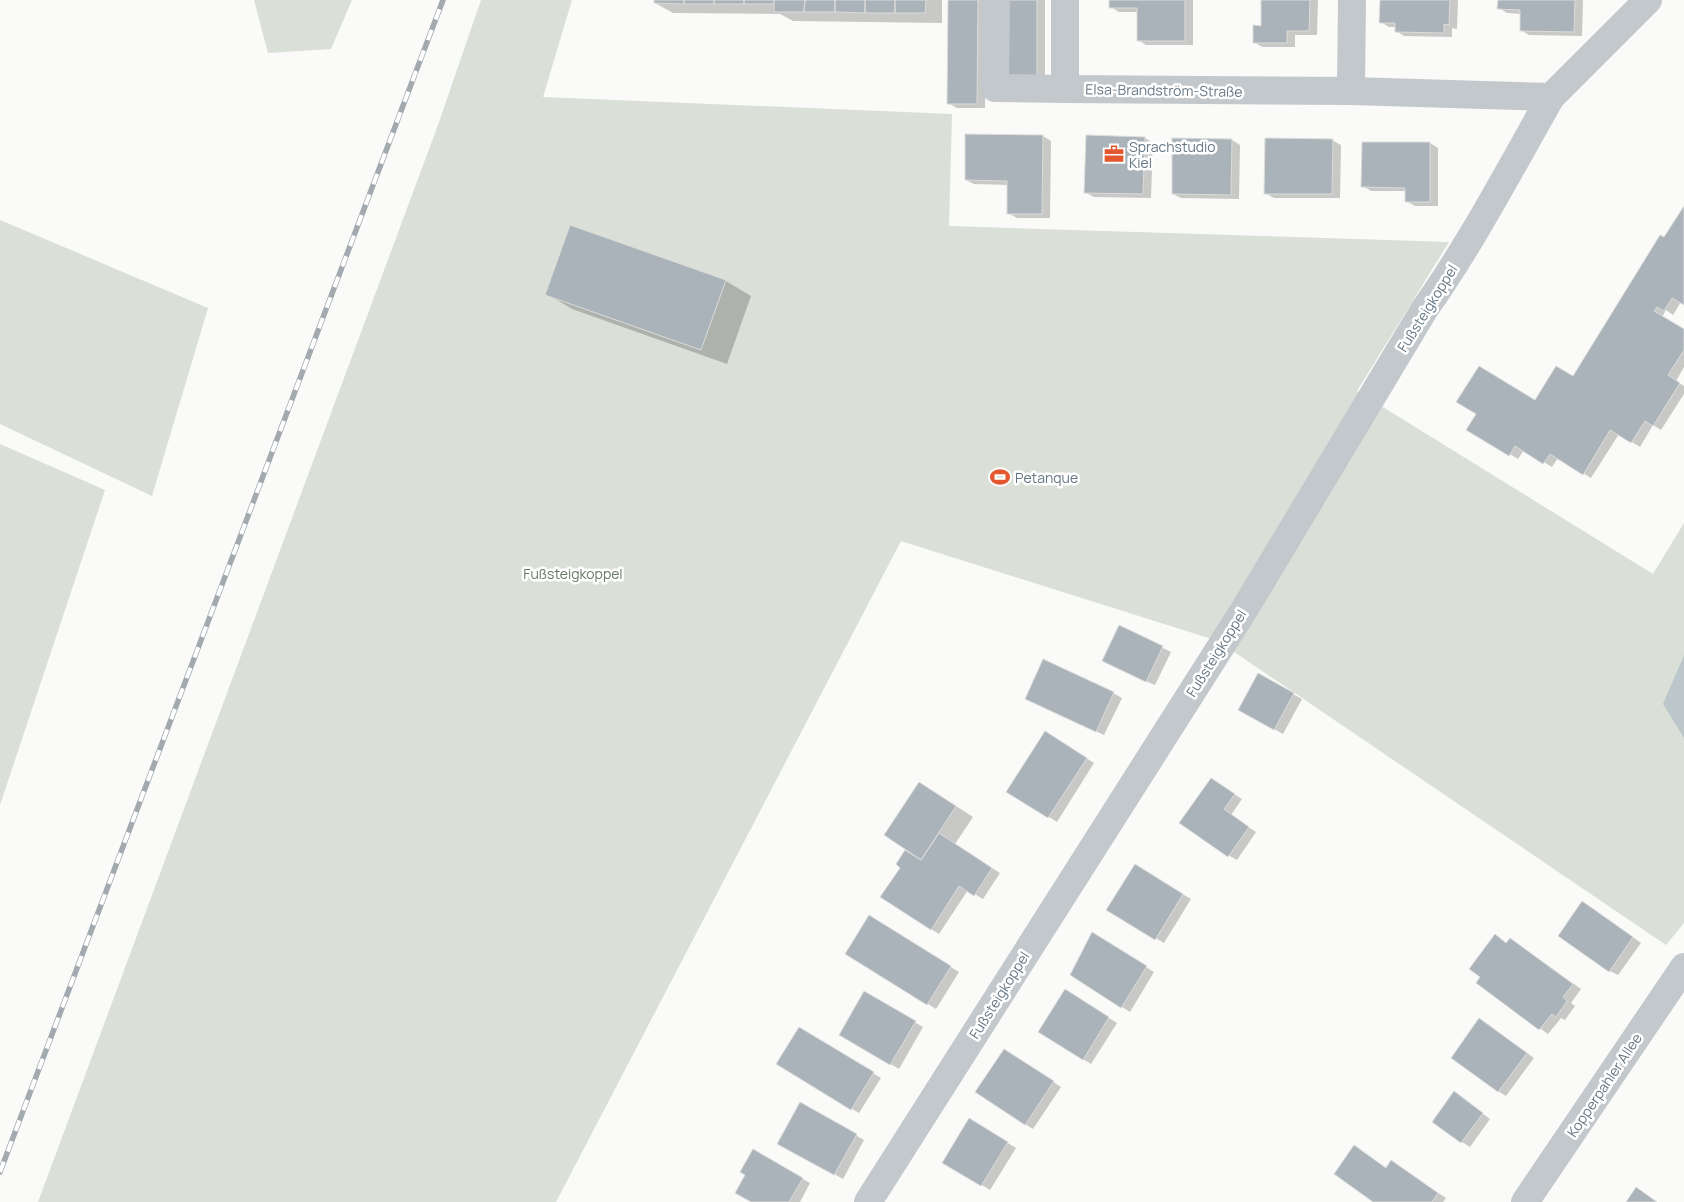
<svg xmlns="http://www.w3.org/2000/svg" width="1684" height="1202" viewBox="0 0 1684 1202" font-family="Manrope,sans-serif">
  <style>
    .green { fill: #dadfd7 }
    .water { fill: #bbc7cb }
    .shadow { fill: #0003 }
    .building { fill: #aab3b9; stroke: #dcdcda }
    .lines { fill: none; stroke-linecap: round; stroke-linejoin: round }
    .minor { stroke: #c3c8cc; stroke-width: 28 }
    .rail-casing { stroke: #a2aab0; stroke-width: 5.5 }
    .rail { stroke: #fff; stroke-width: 4; stroke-dasharray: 11; stroke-linecap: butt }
    .labels { text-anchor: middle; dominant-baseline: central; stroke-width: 5; stroke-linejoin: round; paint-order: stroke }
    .street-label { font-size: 14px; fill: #657683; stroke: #fff }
    .poi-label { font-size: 14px; fill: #657683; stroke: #fff; text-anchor: start }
    .park-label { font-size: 14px; fill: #687a64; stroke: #fff }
  </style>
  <rect width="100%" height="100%" fill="#fafaf8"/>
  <!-- green -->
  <path class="green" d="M 254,0 L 352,0 L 331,49 L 268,53 Z
    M 481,0 L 572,0 L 543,97 L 952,114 L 949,226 L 1449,242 L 1357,391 L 1653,574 L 1684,523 L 1684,923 L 1666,945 L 1218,641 L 901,541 L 556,1202 L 38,1202 L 438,125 Z
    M 0,220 L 208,308 L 152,496 L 0,424 Z
    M 0,444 L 105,490 L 0,805 Z"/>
  <!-- water -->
  <path class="water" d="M 1684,655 L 1684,738 L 1663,704 Z"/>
  <!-- shadow -->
  <path class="shadow" d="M 655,0 L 942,0 L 942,23 L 793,21 L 780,14 L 673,13 L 655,3 Z
    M 949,0 L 986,0 L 985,108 L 957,108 L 948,103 Z
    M 1010,0 L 1045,0 L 1045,81 L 1018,81 Z
    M 1111,0 L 1193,0 L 1193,45 L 1146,45 L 1138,40 L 1138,12 L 1119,12 L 1111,7 Z
    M 1262,0 L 1318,0 L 1317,35 L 1295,35 L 1295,47 L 1262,47 L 1254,42 L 1262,27 Z
    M 1381,0 L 1458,0 L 1457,29 L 1452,28 L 1452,37 L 1404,36 L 1396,31 L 1396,27 L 1389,27 L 1381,22 Z
    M 1499,0 L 1583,0 L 1582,36 L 1529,35 L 1521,30 L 1521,14 L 1507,13 L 1499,8 Z
    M 1043,136 L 1051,141 L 1050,218 L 1017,218 L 1008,213 L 1009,185 L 974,184 L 966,180 Z
    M 1145,138 L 1153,143 L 1151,198 L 1094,197 L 1086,193 Z
    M 1232,140 L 1240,145 L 1239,199 L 1181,198 L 1173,194 Z
    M 1332,140 L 1341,145 L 1340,198 L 1274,198 L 1265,193 Z
    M 1363,143 L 1430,143 L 1438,148 L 1438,206 L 1415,206 L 1406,201 L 1406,191 L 1371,191 L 1363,186 Z
    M 1684,208 L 1684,304 L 1681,302 L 1673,315 L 1666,310 L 1662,317 L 1684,330 L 1684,367 L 1676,381 L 1684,386 L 1684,394 L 1661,430 L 1653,425 L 1640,447 L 1619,434 L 1591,478 L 1558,458 L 1552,467 L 1524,450 L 1518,459 L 1468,429 L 1535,402 L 1573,378 Z
    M 571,226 L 726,281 L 751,296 L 727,364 L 572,309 L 547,294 Z
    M 1120,627 L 1171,652 L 1155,685 L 1112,666 Z
    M 1258,675 L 1302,699 L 1283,734 L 1239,709 Z
    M 1113,693 L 1122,698 L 1104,735 L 1035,703 Z
    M 1053,737 L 1094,763 L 1057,822 L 1008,791 Z
    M 1219,784 L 1242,799 L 1231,815 L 1256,832 L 1237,860 L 1228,855 Z
    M 936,793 L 973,817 L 955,844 L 1000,873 L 983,899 L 968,890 L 939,934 L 931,929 L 916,857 Z
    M 1135,866 L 1191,899 L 1164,943 L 1108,910 Z
    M 1591,907 L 1641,943 L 1618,975 L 1610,971 Z
    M 869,917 L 959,972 L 936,1009 L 846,953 Z
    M 1092,934 L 1154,972 L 1130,1012 L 1072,975 Z
    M 1510,939 L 1581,989 L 1571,1003 L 1575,1006 L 1565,1020 L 1561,1018 L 1548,1034 L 1477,983 L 1503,941 L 1507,944 Z
    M 1065,991 L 1117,1023 L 1091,1064 L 1039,1032 Z
    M 865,993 L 923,1027 L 899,1069 L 841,1035 Z
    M 1488,1025 L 1534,1058 L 1506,1096 L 1498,1091 Z
    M 799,1028 L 881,1078 L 859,1113 L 777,1064 Z
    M 1012,1055 L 1061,1087 L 1033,1129 L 1025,1124 Z
    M 1462,1098 L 1490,1119 L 1470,1147 L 1462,1142 Z
    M 801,1104 L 864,1140 L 843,1179 L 779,1143 Z
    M 970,1120 L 1016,1148 L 990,1190 L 944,1162 Z
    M 754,1151 L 810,1183 L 800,1202 L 753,1202 L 747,1175 Z
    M 1399,1167 L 1446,1198 L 1443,1202 L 1375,1202 L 1387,1169 Z"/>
  <!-- building -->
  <path class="building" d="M 654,0 L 684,0 L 684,4 L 654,3 Z
    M 684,0 L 714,0 L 714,4 L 684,4 Z
    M 714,0 L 744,0 L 744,4 L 714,4 Z
    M 744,0 L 774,0 L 774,4 L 744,4 Z
    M 774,0 L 805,0 L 804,12 L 774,12 Z
    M 805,0 L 835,0 L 835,12 L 804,12 Z
    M 835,0 L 865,0 L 865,13 L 835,12 Z
    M 865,0 L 895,0 L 895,13 L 865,13 Z
    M 895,0 L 926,0 L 925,13 L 895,13 Z
    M 948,0 L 978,0 L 977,104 L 947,104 Z
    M 1009,0 L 1037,0 L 1037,77 L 1008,77 Z
    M 1109,0 L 1185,0 L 1185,41 L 1137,41 L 1137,8 L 1109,8 Z
    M 1261,0 L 1310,0 L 1309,31 L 1287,31 L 1287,43 L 1253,43 L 1253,25 L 1261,26 Z
    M 1380,0 L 1450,0 L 1449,25 L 1444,24 L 1444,33 L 1395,32 L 1395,23 L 1379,23 Z
    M 1498,0 L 1575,0 L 1574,32 L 1520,31 L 1520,10 L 1497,9 Z
    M 965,134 L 1043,135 L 1042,214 L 1007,214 L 1007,181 L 965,180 Z
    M 1086,135 L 1145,137 L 1143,194 L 1084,193 Z
    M 1172,138 L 1232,139 L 1231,195 L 1172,194 Z
    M 1265,138 L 1333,139 L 1332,194 L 1264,194 Z
    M 1362,142 L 1430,142 L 1430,202 L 1405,202 L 1405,188 L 1361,187 Z
    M 1684,206 L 1684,305 L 1672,298 L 1664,311 L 1657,307 L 1654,311 L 1684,329 L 1684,350 L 1668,375 L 1680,383 L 1653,426 L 1645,421 L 1631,443 L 1610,430 L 1583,475 L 1550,454 L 1543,464 L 1515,446 L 1509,456 L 1466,430 L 1476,414 L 1456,402 L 1479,366 L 1535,400 L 1556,366 L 1573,376 L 1660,235 L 1664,237 Z
    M 570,225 L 726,280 L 701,350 L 545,295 Z
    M 1119,625 L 1163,646 L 1146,682 L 1102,661 Z
    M 1043,659 L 1114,692 L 1096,732 L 1025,699 Z
    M 1258,673 L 1294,693 L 1274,730 L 1238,710 Z
    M 1045,731 L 1087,758 L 1048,818 L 1006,792 Z
    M 1211,778 L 1235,794 L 1224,809 L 1249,827 L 1228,857 L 1179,823 Z
    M 919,782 L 956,806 L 921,860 L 884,835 Z
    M 939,833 L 992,868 L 974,896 L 959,886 L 931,930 L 880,897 L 900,868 L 896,864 L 905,850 L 921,860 Z
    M 1135,864 L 1183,894 L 1155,940 L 1106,910 Z
    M 1582,901 L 1633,937 L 1609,972 L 1558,936 Z
    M 869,915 L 951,966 L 927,1005 L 845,954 Z
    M 1092,932 L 1147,966 L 1121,1008 L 1070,975 Z
    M 1495,934 L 1506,943 L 1510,938 L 1573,984 L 1563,997 L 1567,1001 L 1556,1017 L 1552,1014 L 1539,1030 L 1476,983 L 1480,977 L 1469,969 Z
    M 1065,989 L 1109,1017 L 1083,1060 L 1038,1032 Z
    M 864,991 L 916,1021 L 890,1065 L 839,1035 Z
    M 1479,1018 L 1527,1053 L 1498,1092 L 1451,1058 Z
    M 799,1027 L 874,1072 L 851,1110 L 776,1064 Z
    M 1004,1049 L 1054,1081 L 1025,1125 L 975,1092 Z
    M 1454,1091 L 1483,1113 L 1461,1143 L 1432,1122 Z
    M 800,1102 L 857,1134 L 834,1175 L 777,1144 Z
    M 969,1118 L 1008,1142 L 981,1186 L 942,1163 Z
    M 1354,1145 L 1386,1168 L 1391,1160 L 1438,1193 L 1432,1202 L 1373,1202 L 1334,1174 Z
    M 753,1149 L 803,1178 L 789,1202 L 751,1202 L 735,1193 L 745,1175 L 740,1172 Z
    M 1636,1187 L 1657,1202 L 1626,1202 Z"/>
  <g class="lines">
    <!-- minor -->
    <path class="minor" d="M 996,0 L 995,88 L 1065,89
      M 1065,0 L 1065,89 L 1351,91 L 1551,97 L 1648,0
      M 1351,91 L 1352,0
      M 868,1202 L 1244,610 L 1424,310 C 1472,242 1510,169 1551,97
      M 1525,1202 L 1684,967"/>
    <defs>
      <path id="rail" d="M 0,1172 L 443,0"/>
    </defs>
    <!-- rail casing -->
    <use href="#rail" class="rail-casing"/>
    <!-- rail -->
    <use href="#rail" class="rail"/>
  </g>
  <!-- icons -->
  <defs>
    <symbol id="office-bare" viewBox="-9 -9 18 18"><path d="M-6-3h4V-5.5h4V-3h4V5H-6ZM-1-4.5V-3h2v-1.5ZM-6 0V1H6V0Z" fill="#e4572e" stroke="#fff" stroke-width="2.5" paint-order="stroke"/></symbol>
    <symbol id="stadium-bare" viewBox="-9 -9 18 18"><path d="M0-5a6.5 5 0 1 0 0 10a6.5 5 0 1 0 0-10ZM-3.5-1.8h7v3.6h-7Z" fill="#e4572e" stroke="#fff" stroke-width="2.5" paint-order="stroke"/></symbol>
  </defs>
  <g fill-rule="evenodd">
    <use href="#office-bare" x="1100" y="140" width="28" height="28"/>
    <use href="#stadium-bare" x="986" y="463" width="28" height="28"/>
  </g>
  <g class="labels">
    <!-- street labels -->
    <g class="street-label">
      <text transform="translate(1164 90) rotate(1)">Elsa-Brandström-Straße</text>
      <text transform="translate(1427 308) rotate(-58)">Fußsteigkoppel</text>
      <text transform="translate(1216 653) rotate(-58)">Fußsteigkoppel</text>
      <text transform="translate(999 995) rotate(-58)">Fußsteigkoppel</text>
      <text transform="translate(1604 1085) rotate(-56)">Kopperpahler Allee</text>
    </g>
    <!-- poi labels -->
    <g class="poi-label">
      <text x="1129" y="146">Sprachstudio<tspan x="1129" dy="16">Kiel</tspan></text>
      <text x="1015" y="477">Petanque</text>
    </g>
    <!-- park labels -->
    <g class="park-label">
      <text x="573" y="573">Fußsteigkoppel</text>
    </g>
  </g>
</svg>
